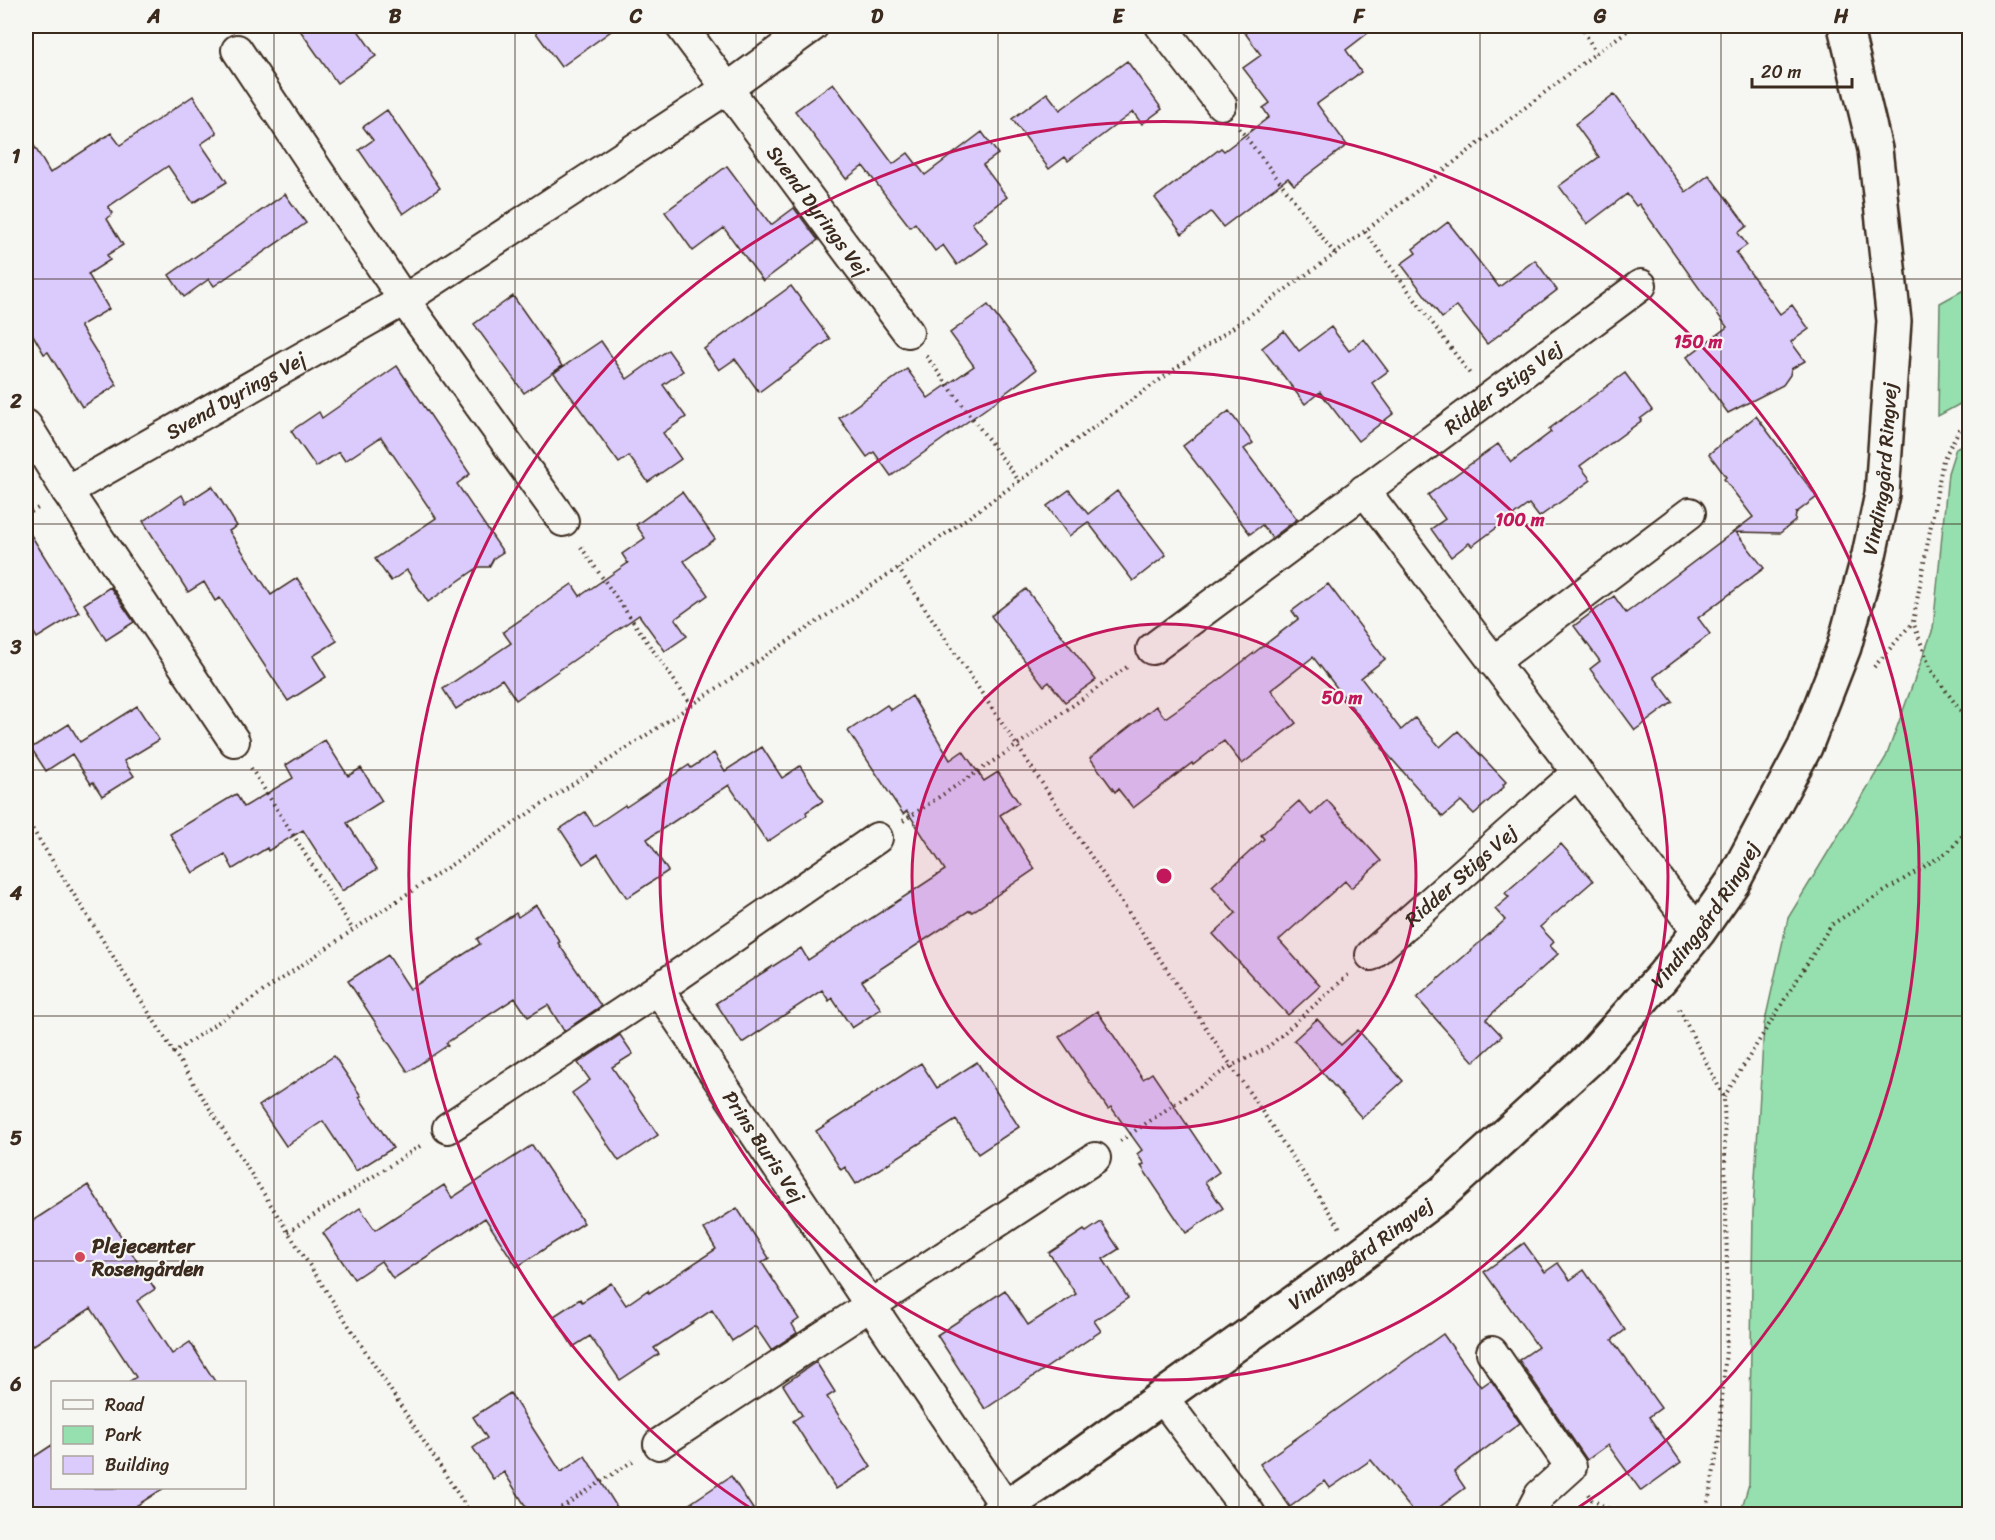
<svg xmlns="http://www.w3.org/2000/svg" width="1995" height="1540" viewBox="0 0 1995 1540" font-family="Sriracha,sans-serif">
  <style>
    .green { fill: #96dfae; stroke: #688466; stroke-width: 1.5 }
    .building { fill: #dbcafc; stroke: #3b2a1e; stroke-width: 1.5 }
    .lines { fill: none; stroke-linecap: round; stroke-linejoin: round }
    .street-casing { stroke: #3b2a1e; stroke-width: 34 }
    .secondary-casing { stroke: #3b2a1e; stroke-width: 38 }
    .path { stroke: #3b2a1e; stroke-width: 4; stroke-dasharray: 1.5 4.5; stroke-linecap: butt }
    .street { stroke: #f6f6f2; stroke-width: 30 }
    .secondary { stroke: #f6f6f2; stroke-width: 33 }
    .grid { fill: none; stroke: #3b2a1e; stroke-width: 1.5; stroke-opacity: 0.55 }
    .ring { fill: none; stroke: #c2185b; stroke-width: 3 }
    .poi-dot { fill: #d1495b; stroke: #f6f6f2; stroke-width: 2 }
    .labels { text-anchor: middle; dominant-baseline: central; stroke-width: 4.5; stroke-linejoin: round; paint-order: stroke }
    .street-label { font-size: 20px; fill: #3b2a1e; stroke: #f6f6f2 }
    .poi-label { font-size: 20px; font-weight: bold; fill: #3b2a1e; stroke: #f6f6f2; text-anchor: start }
    .centre { fill: #c2185b; stroke: #f6f6f2; stroke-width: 3 }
    .ring-label { font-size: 18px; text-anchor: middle; font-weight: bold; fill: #c2185b; stroke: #f6f6f2; stroke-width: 4.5; stroke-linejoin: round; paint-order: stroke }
    .neatline { fill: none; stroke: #3b2a1e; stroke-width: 2 }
    .grid-label { font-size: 20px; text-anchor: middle; font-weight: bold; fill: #3b2a1e }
  </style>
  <rect width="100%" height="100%" fill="#f6f6f2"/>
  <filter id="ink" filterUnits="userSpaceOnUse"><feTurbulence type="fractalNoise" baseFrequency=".0167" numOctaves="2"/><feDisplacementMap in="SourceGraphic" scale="12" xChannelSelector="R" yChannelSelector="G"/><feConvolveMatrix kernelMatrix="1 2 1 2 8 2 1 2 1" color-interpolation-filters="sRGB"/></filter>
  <g filter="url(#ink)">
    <!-- green -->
    <path class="green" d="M 1969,287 L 1969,399 L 1938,416 L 1940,303 Z
      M 1969,440 L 1969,1514 L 1740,1514 L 1749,1484 L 1753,1212 L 1764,1025 L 1788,918 L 1886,757 L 1933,629 L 1948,473 L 1956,448 Z"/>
    <!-- building -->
    <path class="building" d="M 297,26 L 355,26 L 376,56 L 337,83 Z
      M 531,26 L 618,26 L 561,67 Z
      M 1240,26 L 1377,26 L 1346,50 L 1361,72 L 1317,104 L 1347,145 L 1294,185 L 1288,178 L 1223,227 L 1211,212 L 1182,234 L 1155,198 L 1221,148 L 1224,151 L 1269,117 L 1263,108 L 1270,103 L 1243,68 L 1261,55 Z
      M 1127,61 L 1162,109 L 1142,124 L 1133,112 L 1068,161 L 1065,157 L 1049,169 L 1012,119 L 1047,93 L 1060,110 Z
      M 833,83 L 893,164 L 908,153 L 925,175 L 982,132 L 998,154 L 983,165 L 1007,197 L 972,223 L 987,243 L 957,265 L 943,245 L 935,251 L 915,223 L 910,227 L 863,166 L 846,179 L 795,111 Z
      M 1614,94 L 1686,192 L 1709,175 L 1747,226 L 1738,233 L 1747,245 L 1736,253 L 1780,314 L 1792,305 L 1809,329 L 1791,342 L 1805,361 L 1791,369 L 1790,375 L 1783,385 L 1728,413 L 1687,357 L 1727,327 L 1639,204 L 1636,206 L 1627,194 L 1587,224 L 1559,186 L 1599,157 L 1575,124 Z
      M 193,96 L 217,133 L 201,144 L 227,182 L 193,203 L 168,166 L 108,207 L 113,213 L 107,219 L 123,245 L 107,255 L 110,260 L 88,274 L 109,309 L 80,326 L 117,385 L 82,407 L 48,352 L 44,354 L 26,323 L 26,132 L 50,173 L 111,133 L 120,145 Z
      M 387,110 L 440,188 L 403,214 L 359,150 L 373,140 L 363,127 Z
      M 727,166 L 771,225 L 794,208 L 818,240 L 763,281 L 724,228 L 693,251 L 665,212 Z
      M 285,194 L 306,223 L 214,286 L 209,279 L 184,297 L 169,275 Z
      M 1448,222 L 1499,287 L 1535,260 L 1557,290 L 1487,344 L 1457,306 L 1442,318 L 1401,264 L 1416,253 L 1413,249 Z
      M 791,286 L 830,339 L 759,392 L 735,359 L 719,370 L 704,349 Z
      M 513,296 L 562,366 L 524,393 L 474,324 Z
      M 988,305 L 1036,370 L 1004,394 L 1005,395 L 891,476 L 874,452 L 867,457 L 839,418 L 907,369 L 928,398 L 974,366 L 950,333 Z
      M 1331,327 L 1349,351 L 1364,339 L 1388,371 L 1372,383 L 1394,413 L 1358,441 L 1320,392 L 1305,404 L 1262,348 L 1284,331 L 1299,351 Z
      M 601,341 L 627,379 L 668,350 L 683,371 L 663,385 L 686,417 L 663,433 L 681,459 L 648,482 L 629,456 L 619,463 L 554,373 Z
      M 397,366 L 470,474 L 457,484 L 503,552 L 494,558 L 489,567 L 479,567 L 428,602 L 407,570 L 391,581 L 375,559 L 436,518 L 381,437 L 345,461 L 339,452 L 316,467 L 291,431 L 319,412 L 322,418 Z
      M 1625,373 L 1652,410 L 1640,419 L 1641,421 L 1580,466 L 1591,480 L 1539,517 L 1529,504 L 1472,546 L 1469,543 L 1451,557 L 1431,529 L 1445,519 L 1428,495 L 1498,444 L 1511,462 L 1551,432 L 1549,429 Z
      M 1229,411 L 1253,443 L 1244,449 L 1297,519 L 1272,538 L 1262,525 L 1250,534 L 1183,446 Z
      M 1756,416 L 1817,497 L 1796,513 L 1795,521 L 1780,533 L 1736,532 L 1764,568 L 1698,618 L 1710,634 L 1654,677 L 1673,702 L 1635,730 L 1590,669 L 1600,661 L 1574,626 L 1614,596 L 1626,613 L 1753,517 L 1724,479 L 1726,477 L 1709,454 Z
      M 212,486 L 237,526 L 229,531 L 271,595 L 297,578 L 337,641 L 313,656 L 326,677 L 288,701 L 220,598 L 215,601 L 204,582 L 188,592 L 143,521 L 182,495 L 186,503 Z
      M 1069,490 L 1088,514 L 1117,491 L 1166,555 L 1133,581 L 1088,522 L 1069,536 L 1047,506 Z
      M 682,492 L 715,539 L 684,561 L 708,595 L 675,619 L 687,636 L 665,651 L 639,615 L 516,700 L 502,679 L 456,709 L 443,689 L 511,643 L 503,632 L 572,584 L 580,596 L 628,563 L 622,554 L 645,538 L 636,525 Z
      M 26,527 L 79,612 L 37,638 L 26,620 Z
      M 1328,584 L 1385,659 L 1361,678 L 1401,730 L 1415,718 L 1440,747 L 1458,731 L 1506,782 L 1503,785 L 1504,787 L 1474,814 L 1461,801 L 1443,817 L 1382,748 L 1383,747 L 1313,657 L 1271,690 L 1296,723 L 1242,764 L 1224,741 L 1193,765 L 1192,763 L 1133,808 L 1118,789 L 1115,792 L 1090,758 L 1156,706 L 1165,718 L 1215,683 L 1298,619 L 1292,611 Z
      M 110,587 L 134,622 L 106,640 L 84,604 Z
      M 1026,589 L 1096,680 L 1065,702 L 1049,682 L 1044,686 L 991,616 Z
      M 912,696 L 950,760 L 963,751 L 984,781 L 998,772 L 1019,803 L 1000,815 L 1035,869 L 972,912 L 970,910 L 862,981 L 881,1009 L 852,1028 L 832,998 L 829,1001 L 822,990 L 742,1043 L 716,1003 L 801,948 L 808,960 L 945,870 L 907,811 L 903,814 L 848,731 L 887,705 L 891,710 Z
      M 137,706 L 159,740 L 124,761 L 134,776 L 102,796 L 93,782 L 91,784 L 72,754 L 46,771 L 31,748 L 69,724 L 80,742 Z
      M 325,740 L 348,776 L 361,768 L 382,801 L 347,823 L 377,869 L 342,891 L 303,830 L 268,851 L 267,848 L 233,869 L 225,854 L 193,873 L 170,834 L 236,794 L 244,807 L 293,778 L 286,765 Z
      M 762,747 L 782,778 L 800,766 L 823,801 L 806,812 L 807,815 L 767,842 L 729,785 L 647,839 L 668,871 L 627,898 L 598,854 L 583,864 L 560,829 L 585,812 L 594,826 L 625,805 L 626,807 L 689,765 L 691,768 L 714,753 L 725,771 Z
      M 1327,800 L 1381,861 L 1351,888 L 1345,881 L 1279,940 L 1320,986 L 1288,1015 L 1213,934 L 1236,913 L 1212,886 L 1264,839 L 1261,835 L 1299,801 L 1311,815 Z
      M 1561,844 L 1593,881 L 1540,927 L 1554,942 L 1550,946 L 1558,954 L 1486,1019 L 1502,1036 L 1474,1062 L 1417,998 L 1505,920 L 1495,909 L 1509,897 L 1505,893 Z
      M 536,905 L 560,942 L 558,943 L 601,1006 L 564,1031 L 548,1005 L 528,1017 L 515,998 L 446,1043 L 448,1045 L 408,1072 L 348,981 L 388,955 L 410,989 L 480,944 L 477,939 L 516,913 L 518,917 Z
      M 1097,1011 L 1143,1079 L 1152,1073 L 1219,1172 L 1205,1182 L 1223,1208 L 1186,1233 L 1141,1166 L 1144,1164 L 1137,1154 L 1142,1150 L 1111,1107 L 1108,1109 L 1059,1037 Z
      M 1317,1019 L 1341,1045 L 1358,1030 L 1403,1081 L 1362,1118 L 1294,1040 Z
      M 620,1035 L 633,1054 L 612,1067 L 658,1135 L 619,1161 L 572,1093 L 590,1080 L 578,1063 Z
      M 334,1056 L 361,1096 L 359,1097 L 393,1148 L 356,1171 L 323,1121 L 286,1146 L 259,1106 Z
      M 977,1062 L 1019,1127 L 978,1154 L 956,1120 L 856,1184 L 845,1167 L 841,1170 L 816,1131 L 921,1063 L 937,1088 Z
      M 532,1145 L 584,1223 L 517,1267 L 485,1218 L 393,1279 L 381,1261 L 354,1279 L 323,1233 L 360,1208 L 375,1230 L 444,1185 L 452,1198 Z
      M 88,1185 L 155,1289 L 137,1301 L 172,1354 L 190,1342 L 216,1383 L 127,1383 L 136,1377 L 91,1308 L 26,1350 L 26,1225 Z
      M 737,1208 L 769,1258 L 762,1263 L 799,1319 L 792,1324 L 797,1333 L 771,1350 L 755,1326 L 732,1341 L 712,1310 L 654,1348 L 659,1354 L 620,1380 L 590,1336 L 573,1347 L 554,1316 L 580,1299 L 582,1302 L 611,1283 L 626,1305 L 648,1290 L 649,1293 L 716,1249 L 704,1229 Z
      M 1101,1222 L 1119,1249 L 1103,1259 L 1128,1298 L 1094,1321 L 1101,1331 L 985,1409 L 937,1335 L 1005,1290 L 1028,1325 L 1076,1294 L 1049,1253 L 1084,1230 L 1086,1232 Z
      M 1524,1243 L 1545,1272 L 1558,1263 L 1570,1280 L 1584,1270 L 1625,1330 L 1612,1340 L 1661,1408 L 1649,1417 L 1681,1462 L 1641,1491 L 1608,1445 L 1587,1460 L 1519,1360 L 1538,1347 L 1484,1272 Z
      M 1443,1334 L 1481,1387 L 1491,1380 L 1520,1423 L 1454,1472 L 1465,1488 L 1429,1515 L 1416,1515 L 1371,1460 L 1330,1488 L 1325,1481 L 1290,1507 L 1260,1464 Z
      M 816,1362 L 835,1392 L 827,1397 L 871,1467 L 836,1489 L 793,1421 L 802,1415 L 783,1385 Z
      M 510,1393 L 561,1472 L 585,1456 L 622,1515 L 531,1515 L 504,1472 L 493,1479 L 473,1448 L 487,1438 L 473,1417 Z
      M 52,1445 L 52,1488 L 164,1488 L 122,1515 L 26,1515 L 26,1462 Z
      M 731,1476 L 757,1515 L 673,1515 Z"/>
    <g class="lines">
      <defs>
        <g id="street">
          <path id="s1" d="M 681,26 L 908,332"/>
          <path d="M 1161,26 L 1221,104"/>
          <path d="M 237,50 L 404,300 L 563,521"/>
          <path d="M 26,425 L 67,491 L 234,741"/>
          <path d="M 1364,490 L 1698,932"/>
          <path id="s2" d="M 67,491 L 404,300 L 728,88 L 813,26"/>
          <path id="s3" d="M 1152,649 L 1641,285"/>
          <path d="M 1493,662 L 1690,513"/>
          <path id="s4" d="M 1371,955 L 1577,773"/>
          <path id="s5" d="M 658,989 L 1006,1507"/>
          <path d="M 448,1128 L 658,989 L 877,838"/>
          <path d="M 1492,1352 L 1571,1467 L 1540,1495 L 1530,1514"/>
          <path d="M 1162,1397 L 1250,1514"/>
          <path d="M 659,1444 L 1095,1158"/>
        </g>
        <g id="secondary">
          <path id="s6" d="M 996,1514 L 1076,1459 L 1359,1256 L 1441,1194 L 1587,1061 L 1662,977 L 1698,932 L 1733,882 L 1805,747 L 1844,647 L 1869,555 L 1882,494 L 1894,321 L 1875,149 L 1845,26"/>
        </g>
      </defs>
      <!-- street casing -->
      <use href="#street" class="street-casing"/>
      <!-- secondary casing -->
      <use href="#secondary" class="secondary-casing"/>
      <!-- path -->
      <path class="path" d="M 1581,26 L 1596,53
        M 1239,128 L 1335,254
        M 1365,232 L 1470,374
        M 926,356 L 1020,482
        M 1970,423 L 1959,430 L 1943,460 L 1913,622 L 1931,670 L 1967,720 L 1970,727
        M 26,515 L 40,507
        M 581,547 L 692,706
        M 898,568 L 1340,1228
        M 1874,667 L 1913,622
        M 251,768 L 353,930
        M 26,819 L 288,1232 L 471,1514
        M 903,821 L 1016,746 L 1127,667
        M 1679,1009 L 1724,1097 L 1728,1325 L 1718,1448 L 1706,1514
        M 173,1053 L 353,930 L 898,568 L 1335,254 L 1596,53 L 1634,26
        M 1724,1097 L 1831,925 L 1949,851 L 1970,827
        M 1120,1141 L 1231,1066 L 1266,1049 L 1348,975
        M 288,1232 L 423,1144
        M 1588,1494 L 1592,1500 L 1619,1514
        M 551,1514 L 633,1461"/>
      <!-- street -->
      <use href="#street" class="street"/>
      <!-- secondary -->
      <use href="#secondary" class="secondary"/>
    </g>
  </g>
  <!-- grid -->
  <path class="grid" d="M 274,26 L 274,1514M 515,26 L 515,1514M 756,26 L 756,1514M 998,26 L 998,1514M 1239,26 L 1239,1514M 1480,26 L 1480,1514M 1721,26 L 1721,1514M 26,279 L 1970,279M 26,524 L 1970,524M 26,770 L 1970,770M 26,1016 L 1970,1016M 26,1261 L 1970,1261"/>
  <!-- distance rings -->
  <circle cx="1164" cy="876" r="252" fill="#c2185b" fill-opacity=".12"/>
  <g class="ring">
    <circle cx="1164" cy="876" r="252"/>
    <circle cx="1164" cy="876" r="504"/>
    <path d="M758 1513A755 755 0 1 1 1570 1513"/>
  </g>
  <!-- markers -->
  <circle class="poi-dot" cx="80" cy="1257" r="6"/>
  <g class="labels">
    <!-- street labels -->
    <g class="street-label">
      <text stroke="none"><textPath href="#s1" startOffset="230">Svend Dyrings Vej</textPath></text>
      <text stroke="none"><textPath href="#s3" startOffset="438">Ridder Stigs Vej</textPath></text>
      <text stroke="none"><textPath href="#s2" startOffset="194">Svend Dyrings Vej</textPath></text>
      <text stroke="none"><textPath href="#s6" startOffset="1420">Vindinggård Ringvej</textPath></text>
      <text stroke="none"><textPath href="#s4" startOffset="120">Ridder Stigs Vej</textPath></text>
      <text stroke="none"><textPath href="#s6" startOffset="934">Vindinggård Ringvej</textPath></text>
      <text stroke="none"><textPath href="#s5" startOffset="190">Prins Buris Vej</textPath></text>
      <text stroke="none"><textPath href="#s6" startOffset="448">Vindinggård Ringvej</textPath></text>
    </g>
    <!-- poi labels -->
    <g class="poi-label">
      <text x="92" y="1246">Plejecenter<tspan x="92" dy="23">Rosengården</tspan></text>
    </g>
  </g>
  <circle cx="1164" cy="876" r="9" class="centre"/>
  <g class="ring-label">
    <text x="1698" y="348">150 m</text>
    <text x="1520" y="526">100 m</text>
    <text x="1342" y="704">50 m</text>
  </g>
  <!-- margin -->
  <rect width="1995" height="1540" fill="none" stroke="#f6f6f2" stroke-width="66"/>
  <!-- legend -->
  <rect x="51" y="1381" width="195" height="108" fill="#f6f6f2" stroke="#aba49d" stroke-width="1.5"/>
  <rect x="63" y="1400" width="30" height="9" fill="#f6f6f2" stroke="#aba49d" stroke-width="1.5"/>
  <text x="105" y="1411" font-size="18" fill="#3b2a1e">Road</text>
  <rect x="63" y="1426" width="30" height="18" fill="#96dfae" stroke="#aba49d" stroke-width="1.5"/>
  <text x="105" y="1441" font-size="18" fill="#3b2a1e">Park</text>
  <rect x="63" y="1456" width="30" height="18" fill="#dbcafc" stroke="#aba49d" stroke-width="1.5"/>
  <text x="105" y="1471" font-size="18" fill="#3b2a1e">Building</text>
  <!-- scale -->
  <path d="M1752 78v9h100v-9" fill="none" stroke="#3b2a1e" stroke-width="3"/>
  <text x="1761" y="78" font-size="18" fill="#3b2a1e" stroke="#f6f6f2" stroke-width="4.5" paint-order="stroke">20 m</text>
  <rect x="33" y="33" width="1929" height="1474" class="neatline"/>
  <g class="grid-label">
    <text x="154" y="23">A</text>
    <text x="395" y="23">B</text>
    <text x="636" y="23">C</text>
    <text x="877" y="23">D</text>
    <text x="1118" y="23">E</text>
    <text x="1359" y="23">F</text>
    <text x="1600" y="23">G</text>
    <text x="1841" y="23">H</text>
    <text x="16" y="163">1</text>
    <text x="16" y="408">2</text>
    <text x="16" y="654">3</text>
    <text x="16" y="900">4</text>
    <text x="16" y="1145">5</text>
    <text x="16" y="1391">6</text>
  </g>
</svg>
